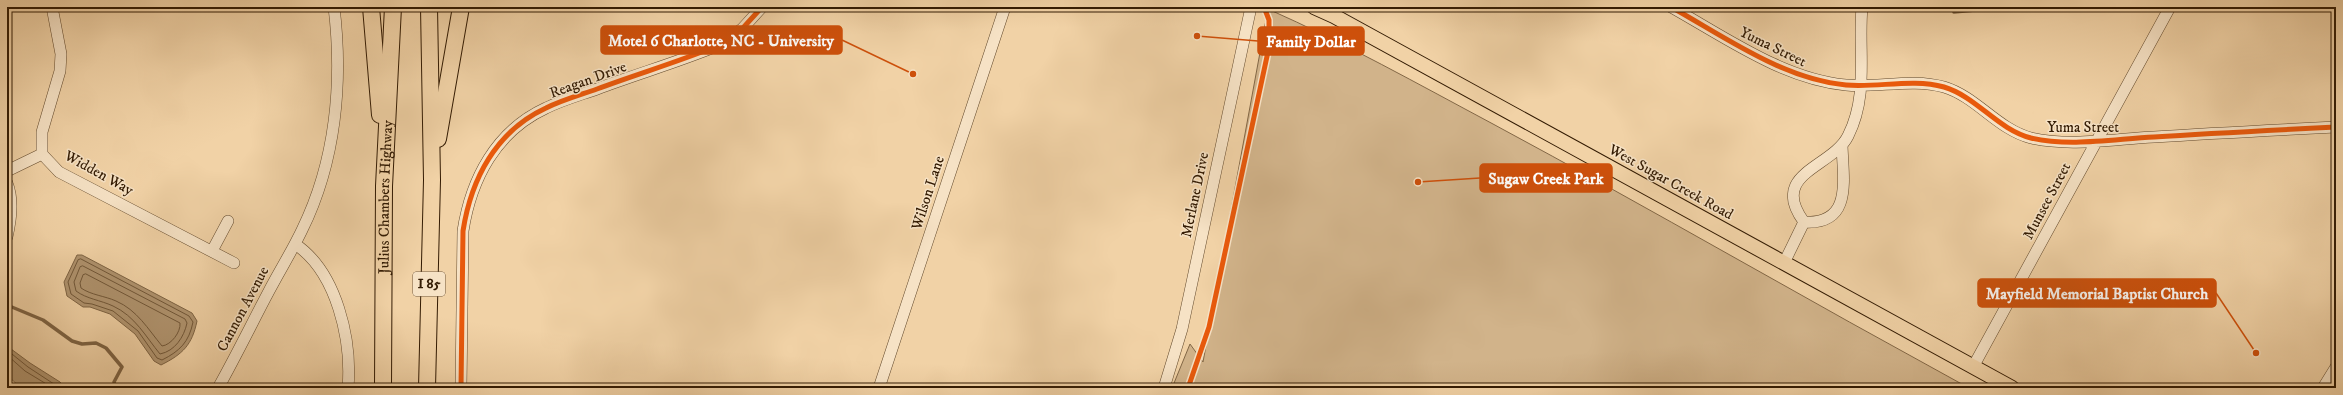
<svg xmlns="http://www.w3.org/2000/svg" width="2343" height="395" viewBox="0 0 2343 395" font-family="'IM FELL DW Pica',serif">
  <style>
    .green { fill: #d1b38a; stroke: #826746 }
    .water { fill: #b0946f; stroke: #7e6444 }
    .lines { fill: none; stroke-linecap: round; stroke-linejoin: round }
    .shore { stroke: #725839; stroke-width: 1 }
    .stream { stroke: #7e6444; stroke-width: 3.5 }
    .minor-casing { stroke: #62492c; stroke-width: 12 }
    .major-casing { stroke: #331b03; stroke-width: 16 }
    .highway-casing { stroke: #331b03; stroke-width: 18 }
    .minor { stroke: #f6e2c5; stroke-width: 11 }
    .major { stroke: #f1d2a6; stroke-width: 14 }
    .highway { stroke: #f1d2a6; stroke-width: 16 }
    .cycleway-casing { stroke: #f6e2c5; stroke-width: 8 }
    .cycleway { stroke: #e8590c; stroke-width: 5 }
    .labels { text-anchor: middle; dominant-baseline: central; stroke-width: 3; stroke-linejoin: round; paint-order: stroke }
    .shield { fill: #f6e2c5; stroke: #6e573d; stroke-width: 1 }
    .shield-label { font-size: 14px; font-weight: bold; fill: #331b03 }
    .street-label { font-size: 15px; fill: #331b03; stroke: #f6e2c5 }
    .leader { fill: none; stroke: #cd500b; stroke-width: 1.5 }
    .callout-dot { fill: #cd500b; stroke: #f6e2c5; stroke-width: 1.5 }
    .callout { fill: #cd500b; stroke: #cd500b; stroke-width: 1.5 }
    .callout-label { font-size: 16px; text-anchor: middle; font-weight: bold; fill: #fff }
  </style>
  <rect width="100%" height="100%" fill="#f1d2a6"/>
  <filter id="stains"><feTurbulence type="fractalNoise" baseFrequency=".005" numOctaves="4"/><feColorMatrix values="0 0 0 0 .2 0 0 0 0 .09 0 0 0 0 .02 0 0 0 .5 -.17"/></filter>
  <radialGradient id="worn" r=".72"><stop offset=".6" stop-color="#630" stop-opacity="0"/><stop offset="1" stop-color="#630" stop-opacity=".3"/></radialGradient>
  <!-- green -->
  <path class="green" d="M 1268,9 C 1345,43 1418,84 1493,124 C 1653,210 1809,301 1969,388 L 1172,388 L 1190,344 L 1203,362 Z"/>
  <!-- water -->
  <path class="water" d="M 77,255 L 82,255 L 192,313 L 197,321 C 192,345 183,354 161,365 L 154,361 L 135,334 L 110,314 L 90,307 L 83,307 L 67,296 L 64,282 Z
    M 7,346 L 30,363 L 60,382 L 66,388 L 21,388 L 7,375 Z"/>
  <g class="lines">
    <!-- shore -->
    <path class="shore" d="M 81,259 L 189,316 L 193,322 C 189,342 180,351 162,360 L 157,358 L 138,331 L 113,311 L 92,304 L 84,303 L 71,294 L 68,282 L 78,260 Z
      M 83,266 L 185,319 L 187,323 C 184,337 175,351 160,354 C 146,337 135,316 113,306 C 100,300 87,299 76,291 L 74,282 L 80,267 Z
      M 86,274 L 180,323 C 181,332 171,345 162,346 C 148,329 137,310 116,301 C 105,296 91,295 81,288 L 80,283 L 83,275 Z
      M 7,350 L 28,367 L 60,388
      M 7,355 L 25,371 L 53,388"/>
    <!-- stream -->
    <path class="stream" d="M 1954,12 L 2007,7
      M 7,305 L 43,320 L 72,341 L 82,344 L 96,343 L 106,348 L 122,367 L 114,382 L 116,388"/>
    <defs>
      <path id="minor" d="M 52,7 L 61,54 L 60,71 L 42,132 L 42,154 L 59,172 L 234,263
        M 1671,7 C 1725,37 1783,79 1846,85 C 1878,88 1912,78 1944,87 C 1977,97 1997,129 2031,138 C 2070,147 2114,139 2154,137 C 2214,133 2275,130 2336,127
        M 7,171 L 42,154
        M 7,183 C 14,200 11,220 7,237
        M 1804,222 C 1768,173 1832,168 1848,136 C 1869,95 1858,50 1862,7
        M 1804,222 C 1853,225 1843,180 1842,145
        M 295,244 C 337,272 352,340 348,388
        M 212,251 L 228,221
        M 1784,263 L 1804,222
        M 1973,367 L 2170,7
        M 218,388 C 236,356 252,323 269,291 C 280,270 292,251 302,230 C 336,161 343,82 334,7
        M 461,388 L 463,231 C 471,179 496,131 546,108 C 562,100 580,95 597,89 C 637,74 678,62 717,46 L 742,29 L 762,7
        M 879,388 L 1005,7
        M 1164,388 L 1182,329 L 1251,7
        M 2323,388 L 2336,367"/>
      <path id="major" d="M 1314,7 L 1334,16 L 2012,388"/>
      <g id="highway">
        <path d="M 371,7 L 380,115"/>
        <path d="M 438,139 L 461,7"/>
        <path id="s1" d="M 383,388 L 384,186 L 393,7"/>
        <path d="M 427,388 L 432,180 L 429,7"/>
      </g>
    </defs>
    <!-- minor casing -->
    <use href="#minor" class="minor-casing"/>
    <!-- major casing -->
    <use href="#major" class="major-casing"/>
    <!-- highway casing -->
    <use href="#highway" class="highway-casing"/>
    <!-- minor -->
    <use href="#minor" class="minor"/>
    <!-- major -->
    <use href="#major" class="major"/>
    <!-- highway -->
    <use href="#highway" class="highway"/>
    <defs>
      <path id="cycleway" d="M 1671,7 C 1725,37 1783,79 1846,85 C 1878,88 1912,78 1944,87 C 1977,97 1997,129 2031,138 C 2070,147 2114,139 2154,137 C 2214,133 2275,130 2336,127
        M 461,388 L 463,231 C 471,179 496,131 546,108 C 562,100 580,95 597,89 C 637,74 678,62 717,46 L 742,29 L 762,7
        M 1188,388 L 1209,327 L 1269,47 L 1269,20 L 1264,7"/>
    </defs>
    <!-- cycleway casing -->
    <use href="#cycleway" class="cycleway-casing"/>
    <!-- cycleway -->
    <use href="#cycleway" class="cycleway"/>
  </g>
  <g class="labels">
    <!-- shield labels -->
    <rect class="shield" x="413" y="272" width="32" height="24" rx="3"/>
    <g class="shield-label">
      <text x="429" y="284">I 85</text>
    </g>
    <!-- street labels -->
    <g class="street-label">
      <text transform="translate(1773 47) rotate(26)">Yuma Street</text>
      <text transform="translate(588 80) rotate(-20)">Reagan Drive</text>
      <text x="2083" y="127">Yuma Street</text>
      <text transform="translate(99 173) rotate(29)">Widden Way</text>
      <text transform="translate(1671 182) rotate(29)">West Sugar Creek Road</text>
      <text transform="translate(928 193) rotate(-72)">Wilson Lane</text>
      <text transform="translate(1195 195) rotate(-78)">Merlane Drive</text>
      <text stroke="none"><textPath href="#s1" startOffset="191">Julius Chambers Highway</textPath></text>
      <text transform="translate(2047 201) rotate(-62)">Munsee Street</text>
      <text transform="translate(243 309) rotate(-62)">Cannon Avenue</text>
    </g>
  </g>
  <!-- callouts -->
  <path class="leader" d="M913 74L842 40M1197 36L1258 41M1418 182L1480 178M2256 353L2216 293"/>
  <g class="callout-dot">
    <circle cx="913" cy="74" r="4"/>
    <circle cx="1197" cy="36" r="4"/>
    <circle cx="1418" cy="182" r="4"/>
    <circle cx="2256" cy="353" r="4"/>
  </g>
  <g class="callout">
    <rect x="601" y="26" width="241" height="28" rx="4"/>
    <rect x="1258" y="27" width="106" height="28" rx="4"/>
    <rect x="1480" y="164" width="132" height="28" rx="4"/>
    <rect x="1978" y="279" width="238" height="28" rx="4"/>
  </g>
  <g class="callout-label">
    <text x="721" y="46">Motel 6 Charlotte, NC - University</text>
    <text x="1311" y="47">Family Dollar</text>
    <text x="1546" y="184">Sugaw Creek Park</text>
    <text x="2097" y="299">Mayfield Memorial Baptist Church</text>
  </g>
  <!-- margin -->
  <rect width="2343" height="395" fill="none" stroke="#f1d2a6" stroke-width="24"/>
  <rect x="8" y="8" width="2327" height="379" fill="none" stroke="#331b03" stroke-width="2"/>
  <rect x="12" y="12" width="2319" height="371" fill="none" stroke="#331b03"/>
  <rect width="100%" height="100%" filter="url(#stains)"/>
  <rect width="100%" height="100%" fill="url(#worn)"/>
</svg>
